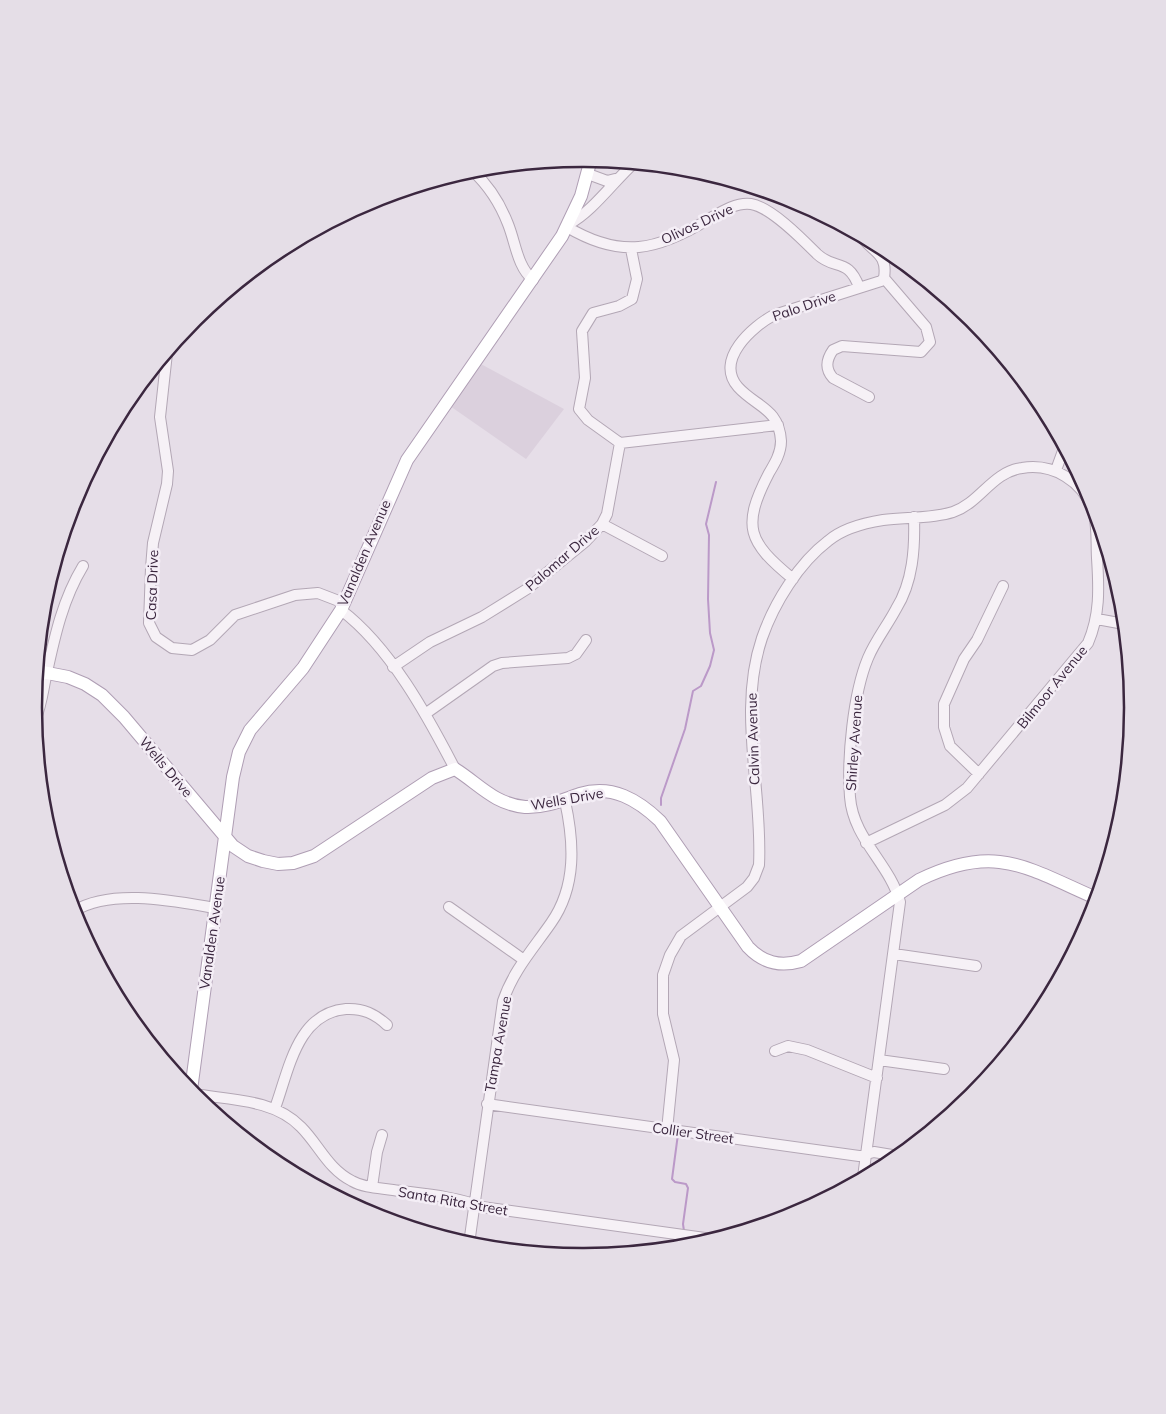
<svg xmlns="http://www.w3.org/2000/svg" width="1166" height="1414" viewBox="0 0 1166 1414" font-family="Mulish,sans-serif">
  <style>
    .built { fill: #dbd0dd }
    .lines { fill: none; stroke-linecap: round; stroke-linejoin: round }
    .stream { stroke: #bb99c8; stroke-width: 2 }
    .minor-casing { stroke: #b3a7b5; stroke-width: 12 }
    .major-casing { stroke: #af9eb4; stroke-width: 14 }
    .minor { stroke: #f6f1f6; stroke-width: 10 }
    .major { stroke: #fff; stroke-width: 12 }
    .labels { text-anchor: middle; dominant-baseline: central; stroke-width: 5; stroke-linejoin: round; paint-order: stroke }
    .street-label { font-size: 14px; fill: #3b273f; stroke: #f4eef6 }
    .rim { fill: none; stroke: #3b273f; stroke-width: 2.5 }
  </style>
  <rect width="100%" height="100%" fill="#e6dee8"/>
  <!-- built -->
  <path class="built" d="M 479,363 L 564,409 L 526,459 L 450,406 Z"/>
  <g class="lines">
    <!-- stream -->
    <path class="stream" d="M 661,805 L 661,798 L 685,729 L 693,691 L 701,686 L 710,666 L 714,650 L 710,633 L 708,599 L 709,535 L 706,524 L 716,482
      M 678,1134 L 672,1179 L 675,1182 L 686,1184 L 688,1188 L 683,1224 L 684,1231"/>
    <defs>
      <path id="minor" d="M 472,170 C 488,185 500,203 508,224 C 516,244 517,266 533,280
        M 588,174 L 607,181 L 615,179
        M 569,224 C 592,212 614,181 634,163
        M 567,227 C 621,259 657,251 709,219 C 721,212 736,202 751,204 C 771,207 803,240 817,254 C 835,271 848,257 859,287
        M 167,353 L 160,417 L 168,471 L 167,484 L 153,543 L 151,568 L 149,623 L 156,637 L 172,648 L 192,650 L 210,640 L 235,615 L 295,595 L 318,593 L 344,603
        M 869,397 L 833,378 C 825,369 826,360 833,350 L 842,346 L 921,352 L 930,342 L 926,327 L 884,278
        M 620,443 L 588,420 L 579,409 L 585,378 L 582,331 L 593,313 L 619,306 L 632,299 L 637,279 L 631,249
        M 620,443 L 778,425
        M 1056,470 L 1064,448
        M 602,524 L 662,556
        M 793,579 C 748,542 741,527 769,473 C 775,463 781,453 781,441 C 779,408 756,407 738,387 C 714,360 753,326 774,315 L 881,281 L 884,278 C 888,253 873,253 861,236
        M 341,610 C 390,647 427,715 455,769
        M 1097,619 L 1124,624
        M 393,667 L 430,642 L 482,617 L 527,589 L 586,541 L 602,524 L 607,514 L 620,443
        M 425,714 L 493,666 L 502,663 L 568,658 L 576,654 L 586,640
        M 35,721 C 42,704 43,689 47,672 C 55,635 63,599 83,566
        M 979,774 L 950,746 L 944,727 L 944,704 L 964,659 L 977,640 L 1003,586
        M 449,907 L 524,960
        M 74,911 C 112,888 174,901 215,908
        M 1090,918 L 1096,898
        M 894,954 L 976,966
        M 775,1051 L 788,1046 L 807,1050 L 877,1078
        M 879,1060 L 944,1069
        M 194,1094 C 230,1100 274,1099 301,1127 C 319,1145 328,1169 352,1181 C 364,1188 380,1188 393,1190 C 423,1194 454,1196 482,1207 L 712,1239
        M 487,1104 L 859,1156 L 874,1152 L 898,1156
        M 275,1108 C 289,1070 297,1013 346,1009 C 363,1008 375,1014 387,1025
        M 667,1130 L 674,1060 L 663,1014 L 663,975 L 670,955 L 681,936 L 747,887 L 754,878 L 759,865 C 763,790 737,712 762,638 C 774,603 799,563 828,541 C 842,529 864,523 883,520 C 906,517 931,519 953,512 C 980,503 992,472 1022,468 C 1053,463 1083,481 1093,511 C 1098,526 1096,543 1097,558 C 1099,589 1100,615 1088,643 L 967,788 L 945,805 L 866,843
        M 863,1177 L 900,902 C 890,864 853,839 850,797 C 847,759 853,694 868,658 C 875,641 887,626 896,609 C 913,582 915,548 914,517
        M 372,1187 L 377,1152 L 382,1135
        M 469,1244 L 503,1001 C 513,971 533,949 551,923 C 577,886 574,842 565,801"/>
      <path id="major" d="M 37,671 L 68,677 L 85,684 L 102,695 L 124,717 L 233,846 L 248,856 L 263,861 L 278,864 L 293,863 L 314,856 L 432,778 L 455,769 C 479,784 494,804 525,807 C 545,808 562,800 580,794 C 612,784 638,800 660,821 L 748,947 C 763,963 780,967 801,961 L 919,880 C 995,843 1025,867 1096,898
        M 191,1090 L 233,777 L 239,752 L 250,730 L 303,668 L 341,610 L 407,460 L 562,236 L 581,196 L 591,159"/>
    </defs>
    <!-- minor casing -->
    <use href="#minor" class="minor-casing"/>
    <!-- major casing -->
    <use href="#major" class="major-casing"/>
    <!-- minor -->
    <use href="#minor" class="minor"/>
    <!-- major -->
    <use href="#major" class="major"/>
  </g>
  <g class="labels">
    <!-- street labels -->
    <g class="street-label">
      <text transform="translate(697 224) rotate(-25)">Olivos Drive</text>
      <text transform="translate(804 306) rotate(-19)">Palo Drive</text>
      <text transform="translate(364 553) rotate(-67)">Vanalden Avenue</text>
      <text transform="translate(562 558) rotate(-41)">Palomar Drive</text>
      <text transform="translate(152 585) rotate(-88)">Casa Drive</text>
      <text transform="translate(1052 687) rotate(-51)">Bilmoor Avenue</text>
      <text transform="translate(753 739) rotate(-92)">Calvin Avenue</text>
      <text transform="translate(854 743) rotate(-86)">Shirley Avenue</text>
      <text transform="translate(166 767) rotate(50)">Wells Drive</text>
      <text transform="translate(567 799) rotate(-10)">Wells Drive</text>
      <text transform="translate(212 933) rotate(-82)">Vanalden Avenue</text>
      <text transform="translate(498 1044) rotate(-80)">Tampa Avenue</text>
      <text transform="translate(693 1133) rotate(8)">Collier Street</text>
      <text transform="translate(453 1201) rotate(10)">Santa Rita Street</text>
    </g>
  </g>
  <!-- crop -->
  <path d="M0 0H1166V1414H0ZM582 167H584A540 540 0 0 1 1124 707V708A540 540 0 0 1 584 1248H582A540 540 0 0 1 42 708V707A540 540 0 0 1 582 167Z" fill="#e5dee7" fill-rule="evenodd"/>
  <path class="rim" d="M582 167H584A540 540 0 0 1 1124 707V708A540 540 0 0 1 584 1248H582A540 540 0 0 1 42 708V707A540 540 0 0 1 582 167Z"/>
</svg>
